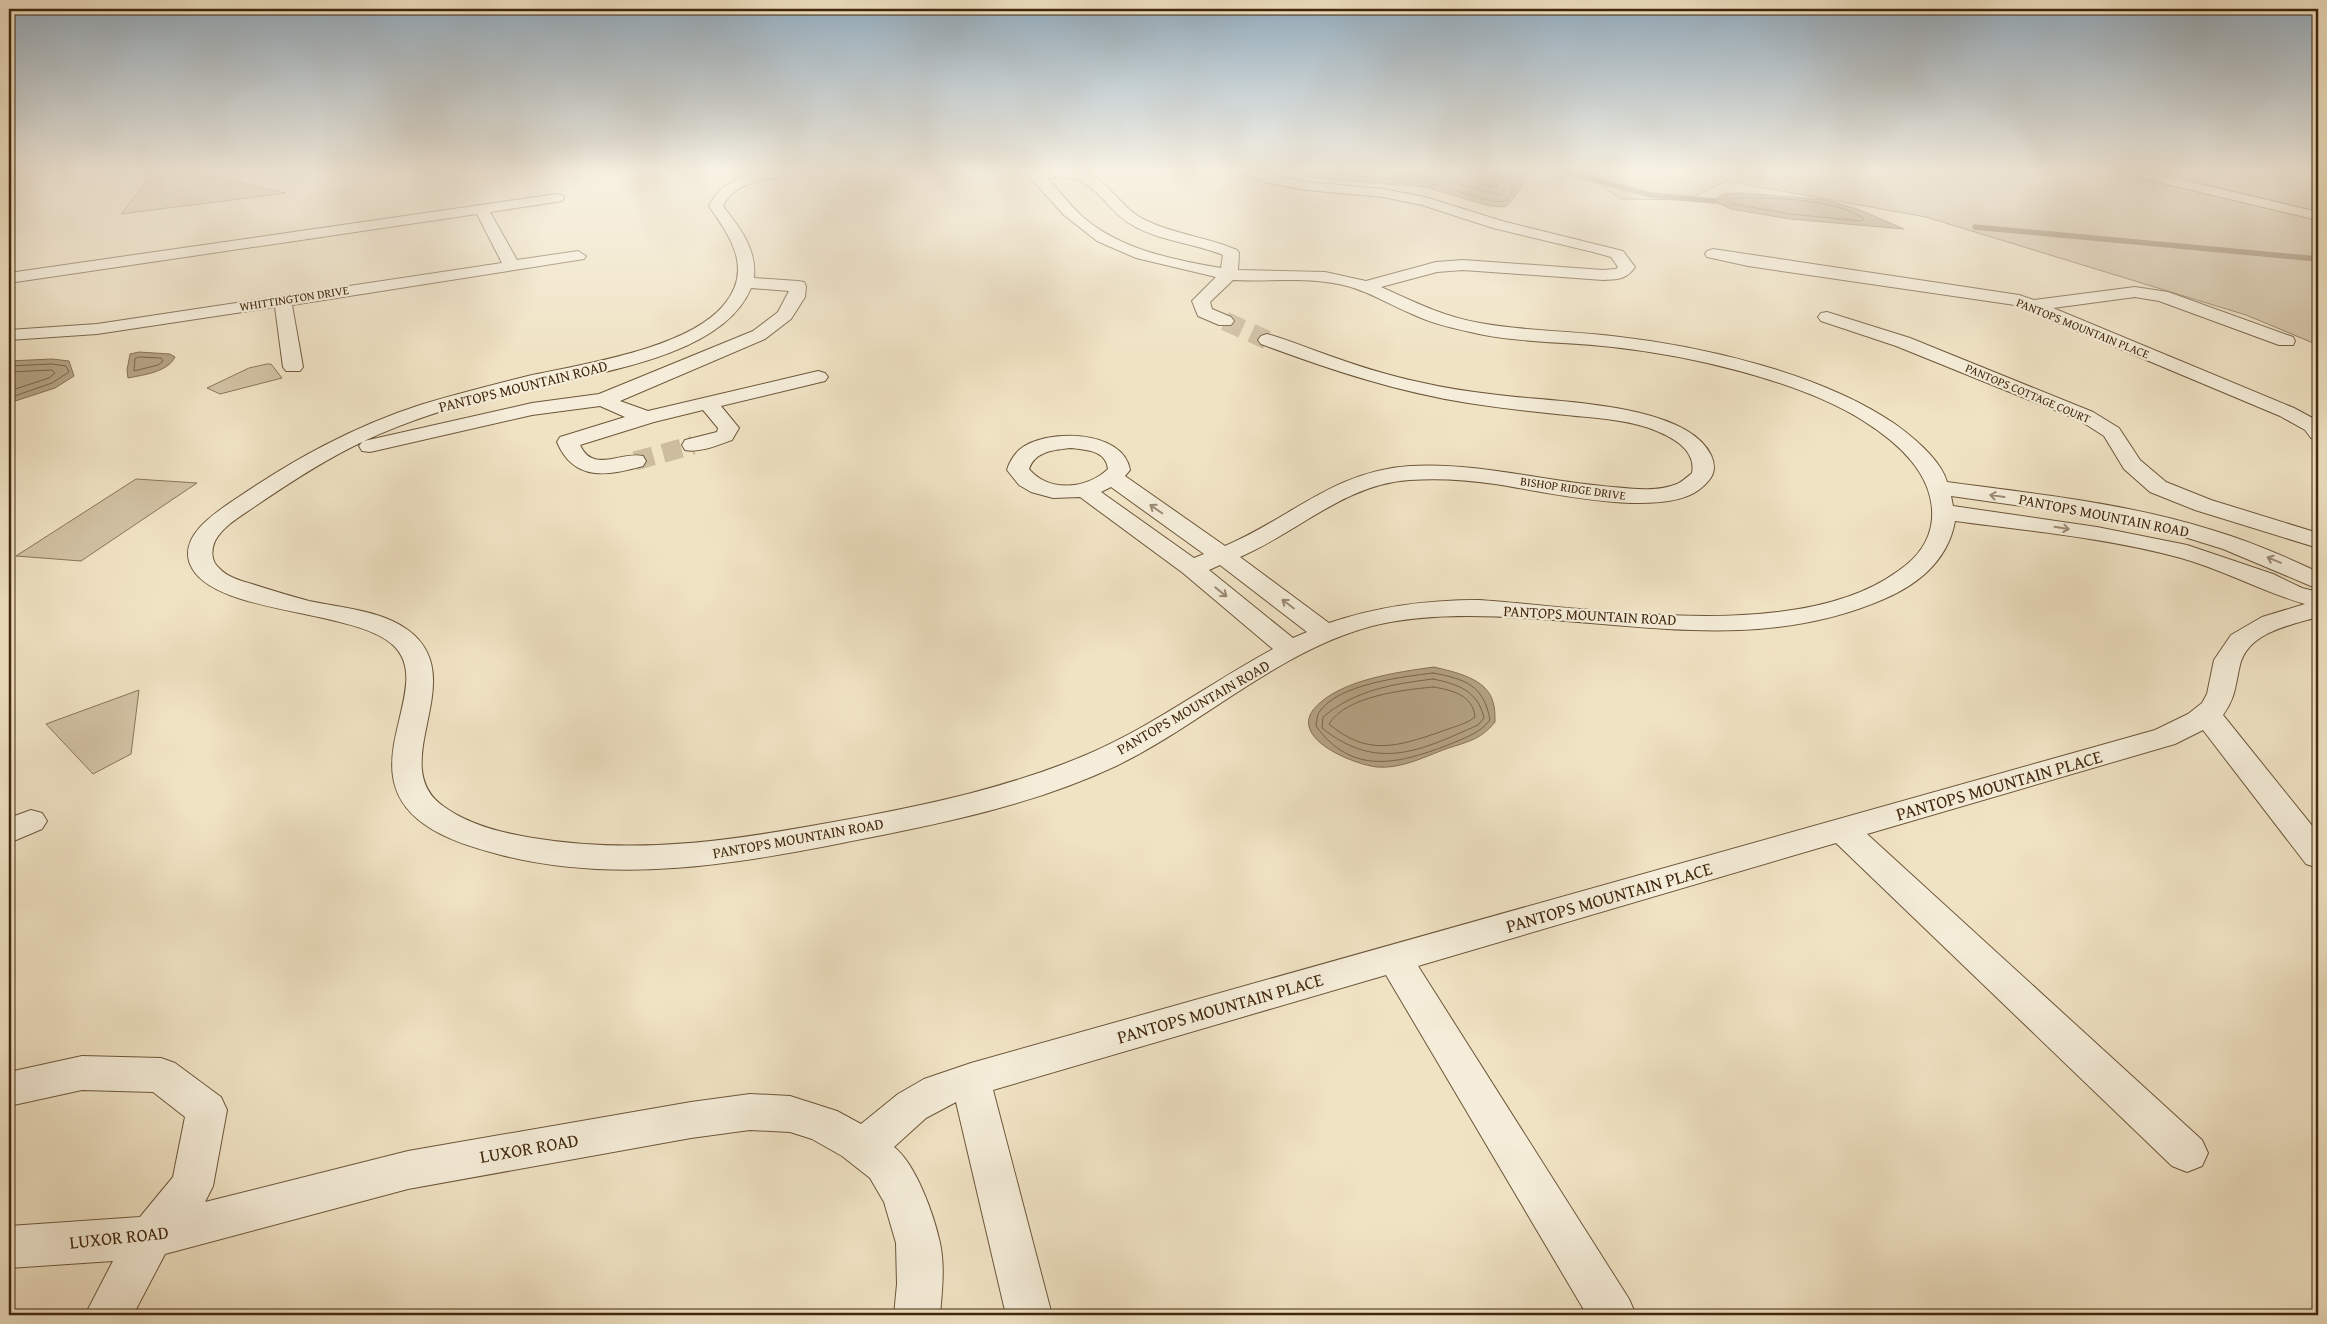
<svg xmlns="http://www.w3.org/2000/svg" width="2327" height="1324" viewBox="0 0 2327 1324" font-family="'Gentium Book Plus',serif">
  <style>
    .green { fill: #d2c3a5; stroke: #8a7558 }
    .water { fill: #b4a385; stroke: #867155 }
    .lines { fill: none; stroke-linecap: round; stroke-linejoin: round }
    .shore { stroke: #7a6548; stroke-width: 1 }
    .stream { stroke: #867155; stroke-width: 5.5 }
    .minor-tunnel { stroke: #cdbd9f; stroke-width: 19; stroke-dasharray: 19 10; stroke-linecap: butt }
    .minor-casing { stroke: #6d563a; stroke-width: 2 }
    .minor { fill: #f5edd9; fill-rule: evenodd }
    .oneway { stroke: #9b8a72 }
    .labels { text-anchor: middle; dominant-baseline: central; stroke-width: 4.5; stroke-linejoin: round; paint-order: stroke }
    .far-street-label { font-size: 12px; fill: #41270c; stroke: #f5edd9 }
    .street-label { font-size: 15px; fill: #41270c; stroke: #f5edd9 }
    .near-street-label { font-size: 18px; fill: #41270c; stroke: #f5edd9 }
  </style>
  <rect width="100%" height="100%" fill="#f0e3c4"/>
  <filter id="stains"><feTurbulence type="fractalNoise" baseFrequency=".004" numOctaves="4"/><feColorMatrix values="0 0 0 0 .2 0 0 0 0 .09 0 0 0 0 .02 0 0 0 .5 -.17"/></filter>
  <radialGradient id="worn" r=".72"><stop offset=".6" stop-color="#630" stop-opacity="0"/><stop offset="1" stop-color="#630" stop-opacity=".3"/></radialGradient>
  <!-- green -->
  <path class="green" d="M 154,171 L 186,171 L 286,193 L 121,214 Z
    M 1574,171 L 2254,171 L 2318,183 L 2318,345 L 2246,315 L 1926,217 L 1726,181 L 1687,200 L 1621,199 L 1585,175 Z
    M 267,364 L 271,364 L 282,378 L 220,394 L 207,388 L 249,368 Z
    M 136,479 L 197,483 L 81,561 L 16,556 Z
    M 139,690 L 131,754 L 93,774 L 46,724 Z"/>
  <!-- water -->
  <path class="water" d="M 1298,171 L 1525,171 C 1523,185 1516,198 1505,207 L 1490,206 L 1425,187 L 1337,180 L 1309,176 Z
    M 1741,193 L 1826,200 L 1860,210 L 1904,229 L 1790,219 L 1731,209 L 1714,201 L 1723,194 Z
    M 139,352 L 170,354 L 175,357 C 168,372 143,375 128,378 L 127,370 L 130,354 Z
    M 52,359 L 69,361 L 74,376 L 55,388 L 9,403 L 9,361 Z
    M 1434,667 C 1454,672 1487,678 1493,702 C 1495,708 1495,715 1495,722 C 1480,741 1465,742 1443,750 C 1422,758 1400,769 1377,767 C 1356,765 1291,740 1313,710 C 1337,680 1398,672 1434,667 Z"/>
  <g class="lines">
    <!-- shore -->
    <path class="shore" d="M 1311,171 L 1426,182 L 1491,201 L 1503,202 L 1509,198 L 1520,171
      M 1378,171 L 1428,176 L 1501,195 L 1514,171
      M 1435,171 L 1497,188 L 1506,171
      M 1732,198 C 1768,198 1834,197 1864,219 L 1861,221 L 1790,214 L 1732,204 L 1730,201 Z
      M 139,357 L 161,358 L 163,361 L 158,365 L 134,371 L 135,359 Z
      M 9,366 L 52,364 L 66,366 L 69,372 L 52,383 L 9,398
      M 9,372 L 52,370 L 55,373 L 49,378 L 9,391
      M 1433,673 C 1465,679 1484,685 1490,720 C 1479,734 1464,738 1448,745 C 1398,764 1352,776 1316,726 C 1317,721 1317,714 1320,711 C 1339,684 1402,677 1433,673 Z
      M 1433,679 C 1458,684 1478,691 1484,718 L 1478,725 C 1420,751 1377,772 1322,728 L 1323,717 C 1355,690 1393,684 1433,679 Z
      M 1433,687 C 1452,690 1473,695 1475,717 C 1465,725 1452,727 1440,732 C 1396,747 1367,756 1329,724 C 1346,696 1403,690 1433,687 Z"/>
    <!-- stream -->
    <path class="stream" d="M 1563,171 L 1651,195 L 1714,201
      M 1975,227 L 2318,259"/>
    <!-- minor-tunnel -->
    <path class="minor-tunnel" d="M 1225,321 L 1267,340
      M 635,461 L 693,445"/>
    <defs>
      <path id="minor" d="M 771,171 L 803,171 L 801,174 C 775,180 737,177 723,206 C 740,228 757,249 754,278 L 798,281 L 804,282 L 806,286 L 805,297 L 791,319 L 765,339 L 620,401 L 648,411 L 818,371 L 825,373 L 828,377 L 825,381 L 721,406 L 739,428 L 732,440 C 718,445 700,453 685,450 L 682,445 L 685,440 L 717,432 L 718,428 L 703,410 L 654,422 L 580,445 C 593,474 621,451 643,456 L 646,461 L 643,466 C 608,476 574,482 557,442 L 560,437 L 625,417 L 600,406 L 532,415 L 370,452 L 362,451 L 359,446 L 362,442 C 324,460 289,483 254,507 C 241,516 223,526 215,541 C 211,550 211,561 219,568 C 227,577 241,581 252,584 C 271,590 290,596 309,601 C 342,608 380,610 408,630 C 473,678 384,764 443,806 C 469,825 502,833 533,838 C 643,856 742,839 850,819 C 930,804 1010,787 1086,755 C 1152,727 1210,683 1273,649 L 1183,573 L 1080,497 L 1053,498 L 1031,492 L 1019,485 L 1007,470 C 1009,463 1013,456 1019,450 C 1044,428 1124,429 1130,470 L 1125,476 L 1225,546 C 1291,518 1334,471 1410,466 C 1479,462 1545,482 1613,487 C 1633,489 1657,492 1677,484 C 1682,482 1687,477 1692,473 C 1697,448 1668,435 1649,428 C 1622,419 1594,418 1566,415 C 1534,412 1501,408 1468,403 C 1397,392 1328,369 1261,344 L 1258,340 L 1261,336 L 1267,334 C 1285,339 1302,346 1319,352 C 1352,364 1385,375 1419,382 C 1445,388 1471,392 1498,395 C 1550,402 1686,402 1711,455 C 1718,471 1712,479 1700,489 C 1662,520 1542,491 1495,484 C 1467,480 1439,478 1410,480 C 1345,484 1298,532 1240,557 L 1329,623 C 1379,606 1427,600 1479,600 C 1596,608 1799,644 1898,571 C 1916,559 1930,542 1932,519 C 1935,474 1897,442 1862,420 C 1798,380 1687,355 1612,347 C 1568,342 1523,343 1479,334 C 1456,329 1433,324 1412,314 C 1390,305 1370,292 1347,286 C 1310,276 1271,282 1233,280 L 1210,302 L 1212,309 L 1231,317 L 1234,321 L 1231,325 L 1219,325 L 1198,316 L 1192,301 L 1216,277 L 1136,258 L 1097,241 L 1064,215 L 1024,171 L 1081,171 C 1109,179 1120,208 1145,220 C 1173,234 1207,237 1237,250 L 1239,253 L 1238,270 L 1325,272 L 1366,281 L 1436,262 L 1463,260 L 1603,270 L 1616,269 L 1618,267 L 1611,257 L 1593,252 L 1493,228 L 1422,205 L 1383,197 L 1306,190 L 1268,183 L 1243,174 L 1241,171 L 1260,171 L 1276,176 L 1306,182 L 1383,189 L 1425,197 L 1502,221 L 1623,251 L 1635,267 C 1626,280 1618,279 1603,280 L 1463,270 L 1437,272 L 1381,287 C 1414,302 1445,317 1480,323 C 1524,331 1568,331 1612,336 C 1702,346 1821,373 1895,424 C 1913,437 1941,460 1947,482 C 2036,494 2126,503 2212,530 C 2249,541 2284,556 2318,572 L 2318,589 L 2223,549 L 2165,531 L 2072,513 L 1951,496 L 1953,506 L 2097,527 L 2187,545 L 2273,574 L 2302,588 L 2318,592 L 2318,617 C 2291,625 2248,632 2240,665 C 2235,686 2236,697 2223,715 L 2318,833 L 2318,868 L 2306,864 L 2203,730 L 2175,744 L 1867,834 L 2202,1140 L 2208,1153 L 2202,1166 L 2187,1172 L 2172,1166 L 1836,843 L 1418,966 L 1629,1299 L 1636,1315 L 1587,1315 L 1386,975 L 993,1090 L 1052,1315 L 1006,1315 L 956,1102 L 926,1118 L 894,1147 C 916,1164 934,1215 940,1243 C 945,1266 942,1292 940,1315 L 894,1315 L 897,1284 L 896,1243 L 884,1202 L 870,1178 L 842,1156 L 812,1139 L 790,1132 L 750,1130 L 691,1138 L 408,1189 L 165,1254 L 133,1315 L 85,1315 L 113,1261 L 9,1268 L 9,1226 L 140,1217 L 173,1177 L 185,1117 L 153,1092 L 82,1090 L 9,1106 L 9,1072 L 82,1056 L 161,1058 L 175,1063 L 221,1097 L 227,1110 L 213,1186 L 205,1202 L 408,1151 L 691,1102 L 750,1094 L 790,1096 L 837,1111 L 861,1124 L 898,1094 L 924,1079 L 971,1063 L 2155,730 L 2188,714 L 2202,703 L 2207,694 L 2214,660 L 2231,635 L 2262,617 L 2305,604 C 2263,592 2224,570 2181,558 C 2108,538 2030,531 1955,521 C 1948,560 1919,584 1884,599 C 1748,658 1610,616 1469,616 C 1437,616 1404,618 1372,626 C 1278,651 1203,724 1116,766 C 1031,806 938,824 847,842 C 733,865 616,884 501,855 C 475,848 446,840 424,824 C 348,770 438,687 393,645 C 353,608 210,615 190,564 C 179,536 215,513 234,500 C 293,460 352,427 420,405 C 456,394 492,385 528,376 C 583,364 686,349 723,306 C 754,270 731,238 709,206 C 721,181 745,175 771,171 ZM 1061,177 C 1095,176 1105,210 1132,225 C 1159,241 1194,243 1223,255 L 1221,268 C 1174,260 1122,250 1084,218 C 1070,206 1060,191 1047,178 ZM 751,288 L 789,291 L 778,312 L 753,331 L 599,394 L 532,403 L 364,441 C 411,419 461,404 512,392 C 580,375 721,361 751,288 ZM 1071,448 C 1086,450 1106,450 1108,469 C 1087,489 1049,493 1029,469 C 1035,451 1054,450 1071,448 ZM 1111,487 L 1204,554 L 1194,558 L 1101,492 ZM 1220,565 L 1307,632 L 1293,638 L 1209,570 Z
        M 2122,171 L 2145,171 L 2318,212 L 2318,220 L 2124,174 Z
        M 557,194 L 562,195 L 564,198 L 562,201 L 490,212 L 517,260 L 578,251 L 586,256 L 584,259 L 292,305 L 303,367 L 300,371 L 286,371 L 283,367 L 275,307 L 97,334 L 9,340 L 9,330 L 97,324 L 502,263 L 477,214 L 9,283 L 9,273 Z
        M 1713,249 L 2019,295 L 2034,300 L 2135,287 L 2168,292 L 2293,337 L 2295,341 L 2293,345 L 2279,345 L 2159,301 L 2135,297 L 2053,308 L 2294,408 L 2318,421 L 2318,440 L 2311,438 L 2305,430 L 2280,416 L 2015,305 L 1748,266 L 1707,257 L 1705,254 L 1707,251 Z
        M 1827,312 L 1910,338 L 2093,412 L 2119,428 L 2140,460 L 2166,482 L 2211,500 L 2318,533 L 2318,548 L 2195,510 L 2150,492 L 2124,469 L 2104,436 L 2079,420 L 1896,346 L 1821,321 L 1818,317 L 1821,313 Z
        M 31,810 L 42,813 L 47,821 L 42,829 L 9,843 L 9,818 Z"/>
    </defs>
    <!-- minor casing -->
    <use href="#minor" class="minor-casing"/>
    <!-- minor -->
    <use href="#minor" class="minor"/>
  </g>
  <!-- one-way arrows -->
  <defs><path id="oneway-shaft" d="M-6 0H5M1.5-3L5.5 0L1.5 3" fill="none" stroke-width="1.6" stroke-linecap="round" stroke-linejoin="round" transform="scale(1.25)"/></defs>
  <g class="oneway">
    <use href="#oneway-shaft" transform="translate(1997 496) rotate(-172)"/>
    <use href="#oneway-shaft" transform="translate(1156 509) rotate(-145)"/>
    <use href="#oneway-shaft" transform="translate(2062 528) rotate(9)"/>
    <use href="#oneway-shaft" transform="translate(2274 560) rotate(-157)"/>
    <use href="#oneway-shaft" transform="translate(1221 592) rotate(39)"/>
    <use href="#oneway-shaft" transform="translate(1288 604) rotate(-143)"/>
  </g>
  <!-- sky -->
  <linearGradient id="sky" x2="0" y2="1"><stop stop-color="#93adc0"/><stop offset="0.48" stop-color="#f8f2e4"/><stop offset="1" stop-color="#f8f2e4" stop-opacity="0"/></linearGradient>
  <rect width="2327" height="356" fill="url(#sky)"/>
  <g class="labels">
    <!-- far-street labels -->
    <g class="far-street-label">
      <text transform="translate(294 298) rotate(-9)">WHITTINGTON DRIVE</text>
      <text transform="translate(2083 328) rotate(22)">PANTOPS MOUNTAIN PLACE</text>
      <text transform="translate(2028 393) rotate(23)">PANTOPS COTTAGE COURT</text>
      <text transform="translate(1573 488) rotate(8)">BISHOP RIDGE DRIVE</text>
    </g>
    <!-- street labels -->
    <g class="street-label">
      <text transform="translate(523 386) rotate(-14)">PANTOPS MOUNTAIN ROAD</text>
      <text transform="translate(2104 515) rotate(11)">PANTOPS MOUNTAIN ROAD</text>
      <text transform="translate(1590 615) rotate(3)">PANTOPS MOUNTAIN ROAD</text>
      <text transform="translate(1193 707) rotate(-30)">PANTOPS MOUNTAIN ROAD</text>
      <text transform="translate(798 838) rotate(-10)">PANTOPS MOUNTAIN ROAD</text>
    </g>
    <!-- near-street labels -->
    <g class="near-street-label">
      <text transform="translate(1999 785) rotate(-16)">PANTOPS MOUNTAIN PLACE</text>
      <text transform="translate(1609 897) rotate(-16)">PANTOPS MOUNTAIN PLACE</text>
      <text transform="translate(1220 1008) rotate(-16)">PANTOPS MOUNTAIN PLACE</text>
      <text transform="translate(529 1148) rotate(-10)">LUXOR ROAD</text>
      <text transform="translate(119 1237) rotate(-6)">LUXOR ROAD</text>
    </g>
  </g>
  <!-- margin -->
  <rect width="2327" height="1324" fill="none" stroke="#f0e3c4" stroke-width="30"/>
  <rect x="10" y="10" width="2307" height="1304" fill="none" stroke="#41270c" stroke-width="2.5"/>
  <rect x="15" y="15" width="2297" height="1294" fill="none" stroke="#41270c"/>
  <rect width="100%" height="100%" filter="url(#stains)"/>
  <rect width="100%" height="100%" fill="url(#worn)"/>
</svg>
